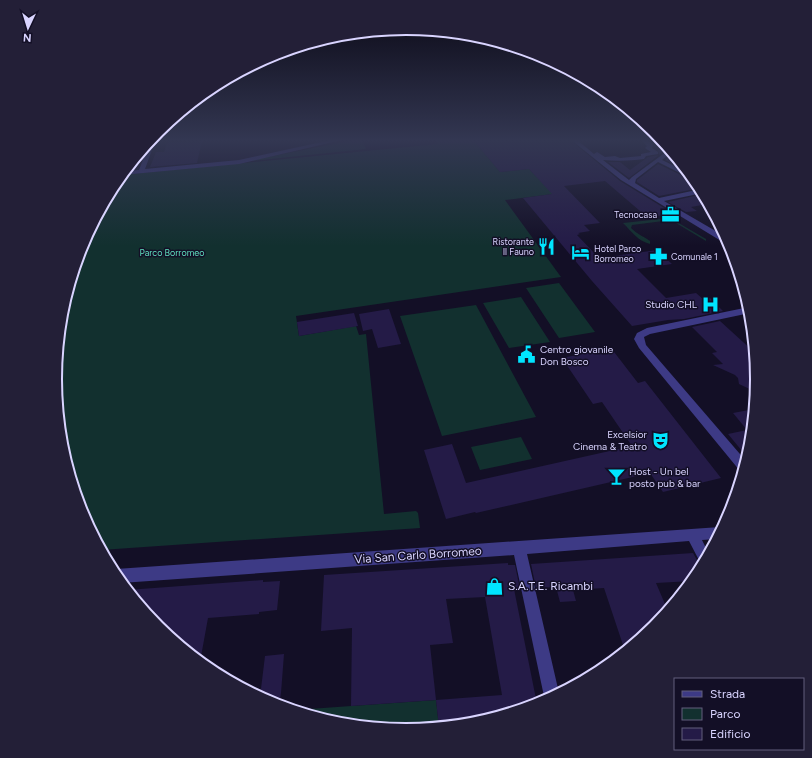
<svg xmlns="http://www.w3.org/2000/svg" width="812" height="758" viewBox="0 0 812 758" font-family="Figtree,sans-serif">
  <style>
    .green { fill: #12302f }
    .building { fill: #241b47; fill-rule: evenodd }
    .lines { fill: none; stroke-linecap: round; stroke-linejoin: round }
    .minor { fill: #3d3a85; fill-rule: evenodd }
    .labels { text-anchor: middle; dominant-baseline: central; stroke-width: 3; stroke-linejoin: round; paint-order: stroke }
    .far-poi-label { font-size: 9px; fill: #d9d4ff; stroke: #130f26; text-anchor: end }
    .far-park-label { font-size: 9px; fill: #5fe0c0; stroke: #130f26 }
    .poi-label { font-size: 10px; fill: #d9d4ff; stroke: #130f26; text-anchor: end }
    .near-street-label { font-size: 12px; fill: #d9d4ff; stroke: #130f26 }
    .near-poi-label { font-size: 12px; fill: #d9d4ff; stroke: #130f26; text-anchor: start }
    .rim { fill: none; stroke: #d9d4ff; stroke-width: 2 }
  </style>
  <rect width="100%" height="100%" fill="#130f26"/>
  <!-- green -->
  <path class="green" d="M 359,139 L 361,139 L 366,149 L 242,162 Z
    M 436,139 L 489,139 L 474,141 L 500,172 L 529,169 L 553,194 L 505,200 L 561,277 L 296,316 L 299,336 L 356,326 L 359,335 L 366,334 L 384,514 L 416,511 L 418,513 L 420,528 L 101,550 L 82,513 L 62,447 L 55,379 L 57,358 L 60,351 L 58,351 L 62,310 L 82,244 L 114,184 L 122,175 L 438,144 Z
    M 670,218 L 706,239 L 706,241 L 671,220 L 632,225 L 631,228 C 638,235 643,236 650,241 L 650,244 C 638,241 632,232 623,223 Z
    M 559,283 L 595,332 L 559,338 L 526,288 Z
    M 521,297 L 550,342 L 509,348 L 483,303 Z
    M 476,305 L 536,417 L 442,436 L 400,316 Z
    M 521,437 L 532,459 L 480,470 L 471,447 Z
    M 436,700 L 439,727 L 406,730 L 337,723 L 295,710 Z"/>
  <!-- building -->
  <path class="building" d="M 489,139 L 569,139 L 620,181 L 674,214 L 647,217 L 605,181 L 564,186 L 600,223 L 584,225 L 590,231 L 578,233 L 580,234 L 577,235 L 599,258 L 657,250 L 672,264 L 637,269 L 666,298 L 696,293 L 703,299 L 710,298 L 723,311 L 684,319 L 668,320 L 632,326 L 592,281 L 523,198 L 552,194 L 529,169 L 500,172 L 474,141 Z
    M 202,141 L 197,163 L 150,167 L 156,152 L 164,152 L 167,143 Z
    M 660,149 L 664,151 L 629,178 L 608,162 L 620,162 L 630,170 L 648,157 L 659,155 L 658,150 Z
    M 673,153 L 680,162 L 686,170 L 665,160 Z
    M 658,164 L 689,179 L 694,179 L 700,188 L 659,196 L 637,182 L 637,180 Z
    M 703,194 L 708,204 L 691,207 L 697,211 L 686,212 L 668,202 Z
    M 389,309 L 401,344 L 378,348 L 372,329 L 363,331 L 359,314 Z
    M 354,313 L 358,326 L 299,336 L 297,322 Z
    M 720,321 L 754,352 L 757,379 L 756,392 L 739,384 L 738,378 L 735,375 L 713,365 L 723,364 L 712,353 L 717,352 L 692,327 Z
    M 611,348 L 638,383 L 645,381 L 721,478 L 663,492 L 650,473 L 476,513 L 475,512 L 446,519 L 424,450 L 452,444 L 466,483 L 632,446 L 602,402 L 593,404 L 562,358 Z
    M 754,409 L 750,448 L 747,457 L 728,434 L 747,430 L 733,413 Z
    M 693,553 L 701,567 L 698,574 L 692,581 L 656,583 L 668,611 L 654,627 L 625,651 L 604,588 L 573,590 L 576,601 L 560,602 L 556,587 L 536,588 L 531,564 Z
    M 508,563 L 508,565 L 515,565 L 520,589 L 514,589 L 537,704 L 474,723 L 439,727 L 436,700 L 351,706 L 352,628 L 321,631 L 324,575 ZM 485,597 L 502,695 L 436,700 L 430,645 L 453,643 L 446,599 Z
    M 263,580 L 263,582 L 280,581 L 277,610 L 259,612 L 259,614 L 208,618 L 200,662 L 158,627 L 127,590 Z
    M 284,654 L 281,693 L 279,706 L 260,697 L 265,656 Z"/>
  <g class="lines">
    <!-- minor -->
    <path class="minor" d="M 151,139 L 156,139 L 145,169 L 239,160 L 335,139 L 346,139 L 239,164 L 122,175 L 125,171 L 139,170 Z
      M 570,139 L 576,139 L 594,154 L 597,152 L 605,157 L 615,156 L 620,158 L 641,156 L 641,154 L 651,152 L 645,148 L 647,146 L 640,139 L 646,139 L 653,145 L 652,148 L 658,152 L 658,154 L 646,156 L 644,159 C 629,161 617,161 603,160 L 629,180 L 632,177 L 670,149 L 672,152 L 662,160 L 689,173 L 693,178 L 690,178 L 658,162 L 636,179 L 635,183 L 659,198 L 701,189 L 703,193 L 664,201 L 726,237 L 730,244 L 726,244 L 621,180 Z
      M 749,307 L 750,313 L 650,334 L 644,337 L 646,345 L 746,461 L 743,472 L 740,471 L 639,348 L 634,339 L 637,333 L 647,328 Z
      M 720,527 L 723,528 L 716,539 L 702,540 L 709,554 L 702,566 L 689,541 L 527,554 L 559,693 L 545,701 L 514,555 L 121,583 L 112,571 L 116,569 Z"/>
  </g>
  <!-- sky -->
  <linearGradient id="sky" x2="0" y2="1"><stop stop-color="#0a0815"/><stop offset="0.57" stop-color="#333752"/><stop offset="1" stop-color="#333752" stop-opacity="0"/></linearGradient>
  <rect width="812" height="246" fill="url(#sky)"/>
  <!-- icons -->
  <defs>
    <symbol id="office-bare" viewBox="-9 -9 18 18"><path d="M-6-3h4V-5.5h4V-3h4V5H-6ZM-1-4.5V-3h2v-1.5ZM-6 0V1H6V0Z" fill="#00e5ff" stroke="#130f26" stroke-width="2.5" paint-order="stroke"/></symbol>
    <symbol id="restaurant-bare" viewBox="-9 -9 18 18"><path d="M-5-6h1v4h1v-4h1v4h1v-4h1v5L-1.5 .5V6h-2V.5L-5-1ZM5-6V6H3V1.5H1.5Q1.5-4 5-6Z" fill="#00e5ff" stroke="#130f26" stroke-width="2.5" paint-order="stroke"/></symbol>
    <symbol id="hotel-bare" viewBox="-9 -9 18 18"><path d="M-6-4.5h1.5V1H6V5H4.5V3h-9V5H-6ZM-4 0a1.8 1.8 0 1 1 3.6 0ZM.5 0V-2.5h3Q6-2.5 6 0Z" fill="#00e5ff" stroke="#130f26" stroke-width="2.5" paint-order="stroke"/></symbol>
    <symbol id="pharmacy-bare" viewBox="-9 -9 18 18"><path d="M-2-6h4v4h4v4h-4v4h-4v-4h-4v-4h4Z" fill="#00e5ff" stroke="#130f26" stroke-width="2.5" paint-order="stroke"/></symbol>
    <symbol id="hospital-bare" viewBox="-9 -9 18 18"><path d="M-5-5h3v3.5h4V-5h3V5h-3V1.5h-4V5h-3Z" fill="#00e5ff" stroke="#130f26" stroke-width="2.5" paint-order="stroke"/></symbol>
    <symbol id="civic-bare" viewBox="-9 -9 18 18"><path d="M-.6-6.5H3V-4.5H.6V-3L4-1V1h2V6H-6V1h2V-1L-.6-3ZM-1.2 2.5V6h2.4V2.5Z" fill="#00e5ff" stroke="#130f26" stroke-width="2.5" paint-order="stroke"/></symbol>
    <symbol id="theatre-bare" viewBox="-9 -9 18 18"><path d="M-5-5.5Q0-4 5-5.5V0Q5 5 0 6Q-5 5-5 0ZM-3.3-2.5H-1v1.5H-3.3ZM1-2.5H3.3v1.5H1ZM-2.8 1Q0 5.5 2.8 1Z" fill="#00e5ff" stroke="#130f26" stroke-width="2.5" paint-order="stroke"/></symbol>
    <symbol id="bar-bare" viewBox="-9 -9 18 18"><path d="M-6-5H6L.8 .8V4.5H3.5V6h-7V4.5H-.8V.8Z" fill="#00e5ff" stroke="#130f26" stroke-width="2.5" paint-order="stroke"/></symbol>
    <symbol id="shop-bare" viewBox="-9 -9 18 18"><path d="M-5-2.5h2.3a2.7 3.5 0 0 1 5.4 0H5L5.5 6h-11ZM-1.5-2.5h3a1.5 2.3 0 0 0-3 0Z" fill="#00e5ff" stroke="#130f26" stroke-width="2.5" paint-order="stroke"/></symbol>
  </defs>
  <g fill-rule="evenodd">
    <use href="#office-bare" x="658" y="202" width="25" height="25"/>
    <use href="#restaurant-bare" x="534" y="234" width="25" height="25"/>
    <use href="#hotel-bare" x="568" y="240" width="25" height="25"/>
    <use href="#pharmacy-bare" x="646" y="244" width="25" height="25"/>
    <use href="#hospital-bare" x="698" y="292" width="25" height="25"/>
    <use href="#civic-bare" x="514" y="342" width="25" height="25"/>
    <use href="#theatre-bare" x="648" y="428" width="25" height="25"/>
    <use href="#bar-bare" x="604" y="464" width="25" height="25"/>
    <use href="#shop-bare" x="482" y="574" width="25" height="25"/>
  </g>
  <g class="labels">
    <!-- far-poi labels -->
    <g class="far-poi-label">
      <text x="657" y="214">Tecnocasa</text>
      <text x="534" y="241">Ristorante<tspan x="534" dy="10">Il Fauno</tspan></text>
      <text x="594" y="248" text-anchor="start">Hotel Parco<tspan x="594" dy="10">Borromeo</tspan></text>
      <text x="671" y="256" text-anchor="start">Comunale 1</text>
    </g>
    <!-- far-park labels -->
    <g class="far-park-label">
      <text x="172" y="252">Parco Borromeo</text>
    </g>
    <!-- poi labels -->
    <g class="poi-label">
      <text x="697" y="304">Studio CHL</text>
      <text x="540" y="349" text-anchor="start">Centro giovanile<tspan x="540" dy="12">Don Bosco</tspan></text>
      <text x="647" y="434">Excelsior<tspan x="647" dy="12">Cinema &amp; Teatro</tspan></text>
      <text x="629" y="471" text-anchor="start">Host - Un bel<tspan x="629" dy="12">posto pub &amp; bar</tspan></text>
    </g>
    <!-- near-street labels -->
    <g class="near-street-label">
      <text transform="translate(418 555) rotate(-4)">Via San Carlo Borromeo</text>
    </g>
    <!-- near-poi labels -->
    <g class="near-poi-label">
      <text x="508" y="586">S.A.T.E. Ricambi</text>
    </g>
  </g>
  <!-- crop -->
  <path d="M0 0H812V758H0ZM62 379a344 344 0 1 1 688 0a344 344 0 1 1-688 0Z" fill="#231f37" fill-rule="evenodd"/>
  <path class="rim" d="M62 379a344 344 0 1 1 688 0a344 344 0 1 1-688 0Z"/>
  <!-- legend -->
  <rect x="674" y="678" width="130" height="72" fill="#130f26" stroke="#625e7d"/>
  <rect x="682" y="691" width="20" height="6" fill="#3d3a85" stroke="#625e7d"/>
  <text x="710" y="698" font-size="12" fill="#d9d4ff">Strada</text>
  <rect x="682" y="708" width="20" height="12" fill="#12302f" stroke="#625e7d"/>
  <text x="710" y="718" font-size="12" fill="#d9d4ff">Parco</text>
  <rect x="682" y="728" width="20" height="12" fill="#241b47" stroke="#625e7d"/>
  <text x="710" y="738" font-size="12" fill="#d9d4ff">Edificio</text>
  <!-- north arrow -->
  <g transform="translate(28 28) rotate(184)" stroke="#130f26" stroke-width="3" paint-order="stroke">
  <path d="M0-3L7 15L0 10L-7 15Z" fill="#d9d4ff"/>
  <text y="-6" font-size="11" font-weight="bold" text-anchor="middle" fill="#d9d4ff">N</text>
  </g>
</svg>
